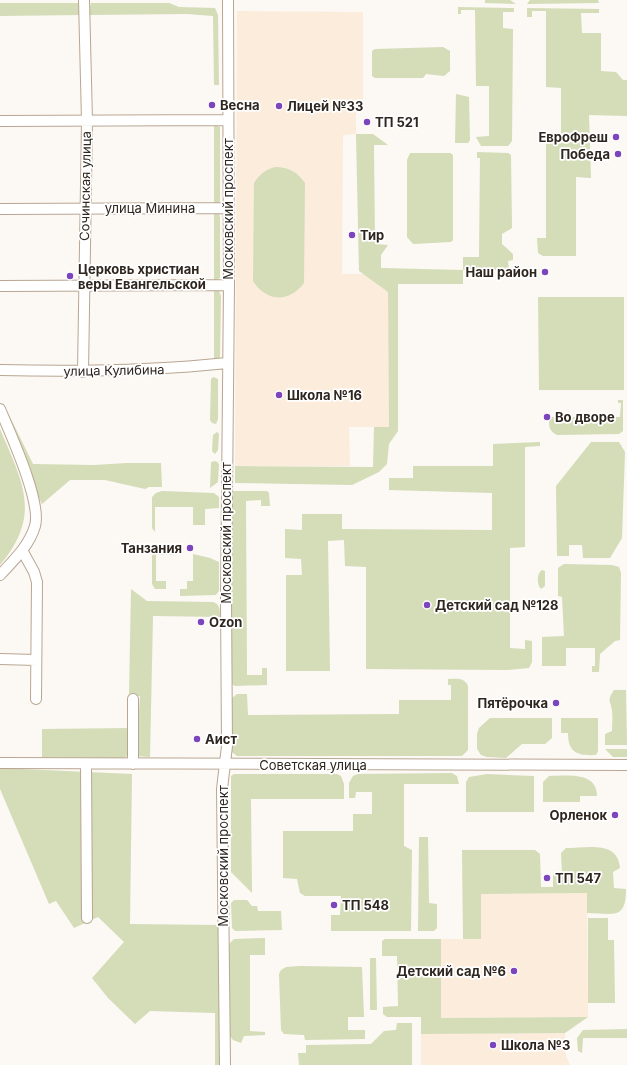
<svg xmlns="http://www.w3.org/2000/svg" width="627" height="1065" viewBox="0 0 627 1065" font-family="Inter,sans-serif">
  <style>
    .built { fill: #fbecdb }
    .green { fill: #d4dcb8 }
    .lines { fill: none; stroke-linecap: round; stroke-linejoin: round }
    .minor-casing { stroke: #b9a692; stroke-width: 12 }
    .minor { stroke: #fff; stroke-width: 10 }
    .poi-dot { fill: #7d45bb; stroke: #fff; stroke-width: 1.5 }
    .labels { text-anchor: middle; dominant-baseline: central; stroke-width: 3.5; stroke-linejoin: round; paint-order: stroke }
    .poi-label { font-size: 13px; font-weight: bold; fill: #2e261f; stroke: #fff; text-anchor: start }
    .street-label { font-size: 13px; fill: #2e261f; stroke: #fff }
  </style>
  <rect width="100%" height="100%" fill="#fcf8f4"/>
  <!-- built -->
  <path class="built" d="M 237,11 L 363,12 L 363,99 L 356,100 L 356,134 L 343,135 L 342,274 L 365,274 L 388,292 L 389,427 L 349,427 L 350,466 L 235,466 Z
    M 587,893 L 588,1017 L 441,1018 L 441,939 L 481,939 L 481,894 Z
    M 565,1033 L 566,1056 L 570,1065 L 421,1065 L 421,1034 Z"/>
  <!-- green -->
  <path class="green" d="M 485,0 L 510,0 L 516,4 L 485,3 Z
    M 530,0 L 598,0 L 599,3 L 527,4 Z
    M 0,3 L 78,3 L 80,4 L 82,15 L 0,16 Z
    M 91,3 L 169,3 L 179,7 L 215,8 L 218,15 L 219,85 L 214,85 L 213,16 L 187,14 L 88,15 Z
    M 458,7 L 514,8 L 514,12 L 503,12 L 503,28 L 513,29 L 512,141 L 508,146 L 481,146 L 476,137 L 489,136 L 489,86 L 476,86 L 475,10 L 461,10 L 461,14 L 458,14 Z
    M 527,8 L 599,9 L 599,13 L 581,13 L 582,33 L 601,33 L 601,71 L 616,72 L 623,80 L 627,80 L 627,116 L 589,115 L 591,178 L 576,177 L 576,256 L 543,256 L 538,253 L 537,238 L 546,238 L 546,139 L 561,138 L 561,88 L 546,87 L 546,11 L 532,11 L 532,17 L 527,17 Z
    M 443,47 L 450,51 L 450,71 L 444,76 L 426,74 L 423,78 L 375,78 L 372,76 L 372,51 L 375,49 Z
    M 456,94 L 469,97 L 470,140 L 468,143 L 455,143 Z
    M 214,125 L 220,127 L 220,201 L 219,204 L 214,205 Z
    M 356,134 L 373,134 L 388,145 L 374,145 L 375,244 L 388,245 L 381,255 L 381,268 L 463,270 L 463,257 L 479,257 L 480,158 L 477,158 L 477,152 L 508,153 L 511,155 L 512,228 L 502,234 L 502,244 L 513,254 L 513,260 L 508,261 L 509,270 L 463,270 L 463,284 L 398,284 L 398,431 L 389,444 L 387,464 L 379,472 L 352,485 L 235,483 L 235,466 L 373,467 L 374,427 L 389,427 L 388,292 L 359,271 Z
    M 410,153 L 450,153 L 453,155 L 453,240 L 451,242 L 413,244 L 407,237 L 407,160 Z
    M 275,167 C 289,167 297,172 305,183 L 304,283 C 289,303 266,302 253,281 L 254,183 C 260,174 265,170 275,167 Z
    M 214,211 L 219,212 L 220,218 L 220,278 L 214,281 Z
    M 214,290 L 219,291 L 221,296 L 220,357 L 218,361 L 214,361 Z
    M 538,297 L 624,297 L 624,390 L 539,390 Z
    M 213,377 L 218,379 L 218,419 L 216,424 L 212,423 L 210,420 L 211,379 Z
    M 618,400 L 623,400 L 623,431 L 619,434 L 557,435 C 549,431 548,425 550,417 L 620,417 L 621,403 L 618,403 Z
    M 9,415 L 33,464 L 94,465 L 127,463 L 161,463 L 162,487 L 149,487 L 145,489 L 105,480 L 70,480 L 42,504 L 39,498 L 7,416 Z
    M 0,429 C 23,483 42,515 0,565 Z
    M 217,432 L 219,434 L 218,450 L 215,454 L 212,451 L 213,435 Z
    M 540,442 L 540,446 L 525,447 L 525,547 L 510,548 L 510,648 L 525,649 L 525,640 L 532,641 L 532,662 L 529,668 L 507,670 L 366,669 L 366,567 L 345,566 L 344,540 L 328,541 L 330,671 L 286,671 L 286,575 L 302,575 L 301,559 L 285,558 L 285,529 L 302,530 L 302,514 L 342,514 L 342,529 L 492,530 L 492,493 L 389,490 L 389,478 L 413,478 L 413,466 L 493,466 L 493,444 Z
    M 591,442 L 619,442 L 625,452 L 622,538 L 610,558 L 583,558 L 582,545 L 569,545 L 569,556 L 557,556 L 556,486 Z
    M 216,461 L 219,464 L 218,482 L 210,488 L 211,462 Z
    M 162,491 L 214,493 L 219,497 L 219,508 L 205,509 L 205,525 L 193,525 L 193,507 L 155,507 L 155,532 L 152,528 L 152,497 L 156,493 Z
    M 234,491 L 267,491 L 269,493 L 270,506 L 261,506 L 261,500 L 246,501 L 247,675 L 262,675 L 262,668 L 267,668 L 267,685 L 235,686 L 230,683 L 228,494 Z
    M 154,552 L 177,552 L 177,555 L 156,555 L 156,581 L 166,581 L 166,589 L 155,589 L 152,584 L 152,555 Z
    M 193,554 L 210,558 L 219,562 L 219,591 L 216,595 L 180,596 L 180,589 L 187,589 L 187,581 L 193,581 Z
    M 564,564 L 612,565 L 619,567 L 621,573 L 620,640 L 615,641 L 600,654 L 599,672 L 592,672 L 592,666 L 595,666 L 595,648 L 566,648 L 566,666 L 542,666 L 542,637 L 564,636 L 562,597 L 558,596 L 558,568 Z
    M 542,570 L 545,571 L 545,586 L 541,589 C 537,585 536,574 542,570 Z
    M 131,589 L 147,601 L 213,602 C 220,604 220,610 220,617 L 153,616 L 150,757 L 136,756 L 140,696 L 129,696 Z
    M 448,679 C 457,679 464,677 468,686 L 468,750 L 462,756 L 237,756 L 232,752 L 232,698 L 237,694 L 247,694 L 248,715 L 399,714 L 399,700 L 451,700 L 451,685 L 448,685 Z
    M 614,690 L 626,690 L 627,745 L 605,745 L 605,734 L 612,731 C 612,724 613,718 612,711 C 611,700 606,702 614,690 Z
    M 490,718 L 552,718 L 552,738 L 545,744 L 522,744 L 506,758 L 487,757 L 481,755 L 477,749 L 477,734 L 479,728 Z
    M 561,718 L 598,718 L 598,751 L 596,755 C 578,756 568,753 568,733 L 561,733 Z
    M 130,728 L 127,756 L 124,758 L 42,757 L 42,729 Z
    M 605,749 L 627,749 L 627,757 L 613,757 Z
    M 0,768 L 132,774 L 130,924 L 219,925 L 219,1065 L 215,1065 L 215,1013 L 150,1011 L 135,1024 L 108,998 L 92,978 L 124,942 L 98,917 L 74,928 L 56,901 L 49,904 L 0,789 Z
    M 452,773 L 457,776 L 459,784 L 404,784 L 404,846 L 412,850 L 411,931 L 331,931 L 331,915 L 340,915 L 341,896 L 305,896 L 300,893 L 297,879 L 283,878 L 283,831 L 353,831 L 353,814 L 372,814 L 372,792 L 356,792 L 355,798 L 349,798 L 349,783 L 353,776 L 358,774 Z
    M 234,774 L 337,774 L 341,776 L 344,784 L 344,799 L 251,799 L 252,893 L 231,872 L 231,776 Z
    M 487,774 L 534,776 L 534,812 L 466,812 L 466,782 L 469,777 Z
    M 549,776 C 566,776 597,771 597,796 L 580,796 L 580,802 L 543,802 L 543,782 Z
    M 419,837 L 428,837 L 429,903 L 437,904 L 437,928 L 434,931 L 418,931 Z
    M 566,848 C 587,848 618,840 620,868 L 613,872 L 614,888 L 626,889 C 626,921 613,913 587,913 L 587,893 L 481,894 L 481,939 L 463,939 L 462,850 L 535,850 L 540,854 L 541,887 L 553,887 L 553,875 L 562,875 L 561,853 Z
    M 234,900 L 247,900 L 252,906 L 257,906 L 258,911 L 281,911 L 282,930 L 235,931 L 232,928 L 231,903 Z
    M 588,918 L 608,918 L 608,940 L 614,940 L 615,1003 L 588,1003 Z
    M 265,938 L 265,955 L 250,955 L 250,1031 L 265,1032 L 265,1035 L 244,1036 L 241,1043 L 233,1040 L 230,1036 L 229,944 L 234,939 Z
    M 385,939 L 441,939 L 441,1018 L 588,1017 L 565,1033 L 421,1034 L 421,1017 L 387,1017 L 383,1014 L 383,1007 L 398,1006 L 397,956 L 382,956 L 382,941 Z
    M 370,958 L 376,958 L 377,1010 L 370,1010 Z
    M 300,966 L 362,967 L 364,1017 L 348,1017 L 348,1030 L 365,1030 L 365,1039 L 305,1040 L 304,1035 L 284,1034 L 281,1030 L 279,974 L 281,970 L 286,967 Z
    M 397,1023 L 412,1023 L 412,1065 L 299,1065 L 298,1053 L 306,1053 L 306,1045 L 371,1044 L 384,1031 L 396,1030 Z
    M 627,1029 L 627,1038 L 583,1038 L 582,1053 L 578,1051 L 577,1038 L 583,1030 Z"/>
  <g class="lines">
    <defs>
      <path id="minor" d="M 0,121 L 228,120
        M 0,209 L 228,208
        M 0,286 L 229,285
        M 0,370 C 76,372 151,371 227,363
        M 83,372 L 87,121 L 84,0
        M 0,409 C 10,433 42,502 35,526 C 29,546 14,560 0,575
        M 23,552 L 34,572 L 37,582 L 36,699
        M 0,659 L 36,660
        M 133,699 L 133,764
        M 0,763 L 627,765
        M 86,764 L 87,918
        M 225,1065 L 222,789 L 227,746 L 226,600 L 229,285 L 228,0"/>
    </defs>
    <!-- minor casing -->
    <use href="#minor" class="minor-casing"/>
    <!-- minor -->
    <use href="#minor" class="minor"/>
  </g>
  <!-- markers -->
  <g class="poi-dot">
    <circle cx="212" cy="105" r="4"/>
    <circle cx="279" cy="106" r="4"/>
    <circle cx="367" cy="122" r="4"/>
    <circle cx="616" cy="137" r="4"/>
    <circle cx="618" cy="154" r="4"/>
    <circle cx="352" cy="235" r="4"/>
    <circle cx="545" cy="272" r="4"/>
    <circle cx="70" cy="276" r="4"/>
    <circle cx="279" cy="395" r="4"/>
    <circle cx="547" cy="417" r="4"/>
    <circle cx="190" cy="548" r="4"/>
    <circle cx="427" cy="605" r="4"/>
    <circle cx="201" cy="622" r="4"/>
    <circle cx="556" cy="703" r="4"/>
    <circle cx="197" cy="739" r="4"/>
    <circle cx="615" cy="815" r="4"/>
    <circle cx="547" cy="878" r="4"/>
    <circle cx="334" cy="905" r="4"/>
    <circle cx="514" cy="971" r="4"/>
    <circle cx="493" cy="1045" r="4"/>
  </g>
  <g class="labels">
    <!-- poi labels -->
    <g class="poi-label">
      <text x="220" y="105">Весна</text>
      <text x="287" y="106">Лицей №33</text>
      <text x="375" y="122">ТП 521</text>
      <text x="608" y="137" text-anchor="end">ЕвроФреш</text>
      <text x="610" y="154" text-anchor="end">Победа</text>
      <text x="360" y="235">Тир</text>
      <text x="78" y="269">Церковь христиан<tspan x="78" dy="15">веры Евангельской</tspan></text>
      <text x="537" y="272" text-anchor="end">Наш район</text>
      <text x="287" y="395">Школа №16</text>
      <text x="555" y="417">Во дворе</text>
      <text x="182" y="548" text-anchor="end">Танзания</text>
      <text x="435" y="605">Детский сад №128</text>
      <text x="209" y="622">Ozon</text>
      <text x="548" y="703" text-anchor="end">Пятёрочка</text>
      <text x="205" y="739">Аист</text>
      <text x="607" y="815" text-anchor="end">Орленок</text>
      <text x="555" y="878">ТП 547</text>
      <text x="342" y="905">ТП 548</text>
      <text x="506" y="971" text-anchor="end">Детский сад №6</text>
      <text x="501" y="1045">Школа №3</text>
    </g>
    <!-- street labels -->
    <g class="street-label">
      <text transform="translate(85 186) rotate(-89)">Сочинская улица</text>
      <text x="150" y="208">улица Минина</text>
      <text transform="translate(228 209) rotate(-90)">Московский проспект</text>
      <text transform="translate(114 370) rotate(-1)">улица Кулибина</text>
      <text transform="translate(226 533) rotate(-90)">Московский проспект</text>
      <text x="313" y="765">Советская улица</text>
      <text transform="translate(223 856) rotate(-90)">Московский проспект</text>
    </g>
  </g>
</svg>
